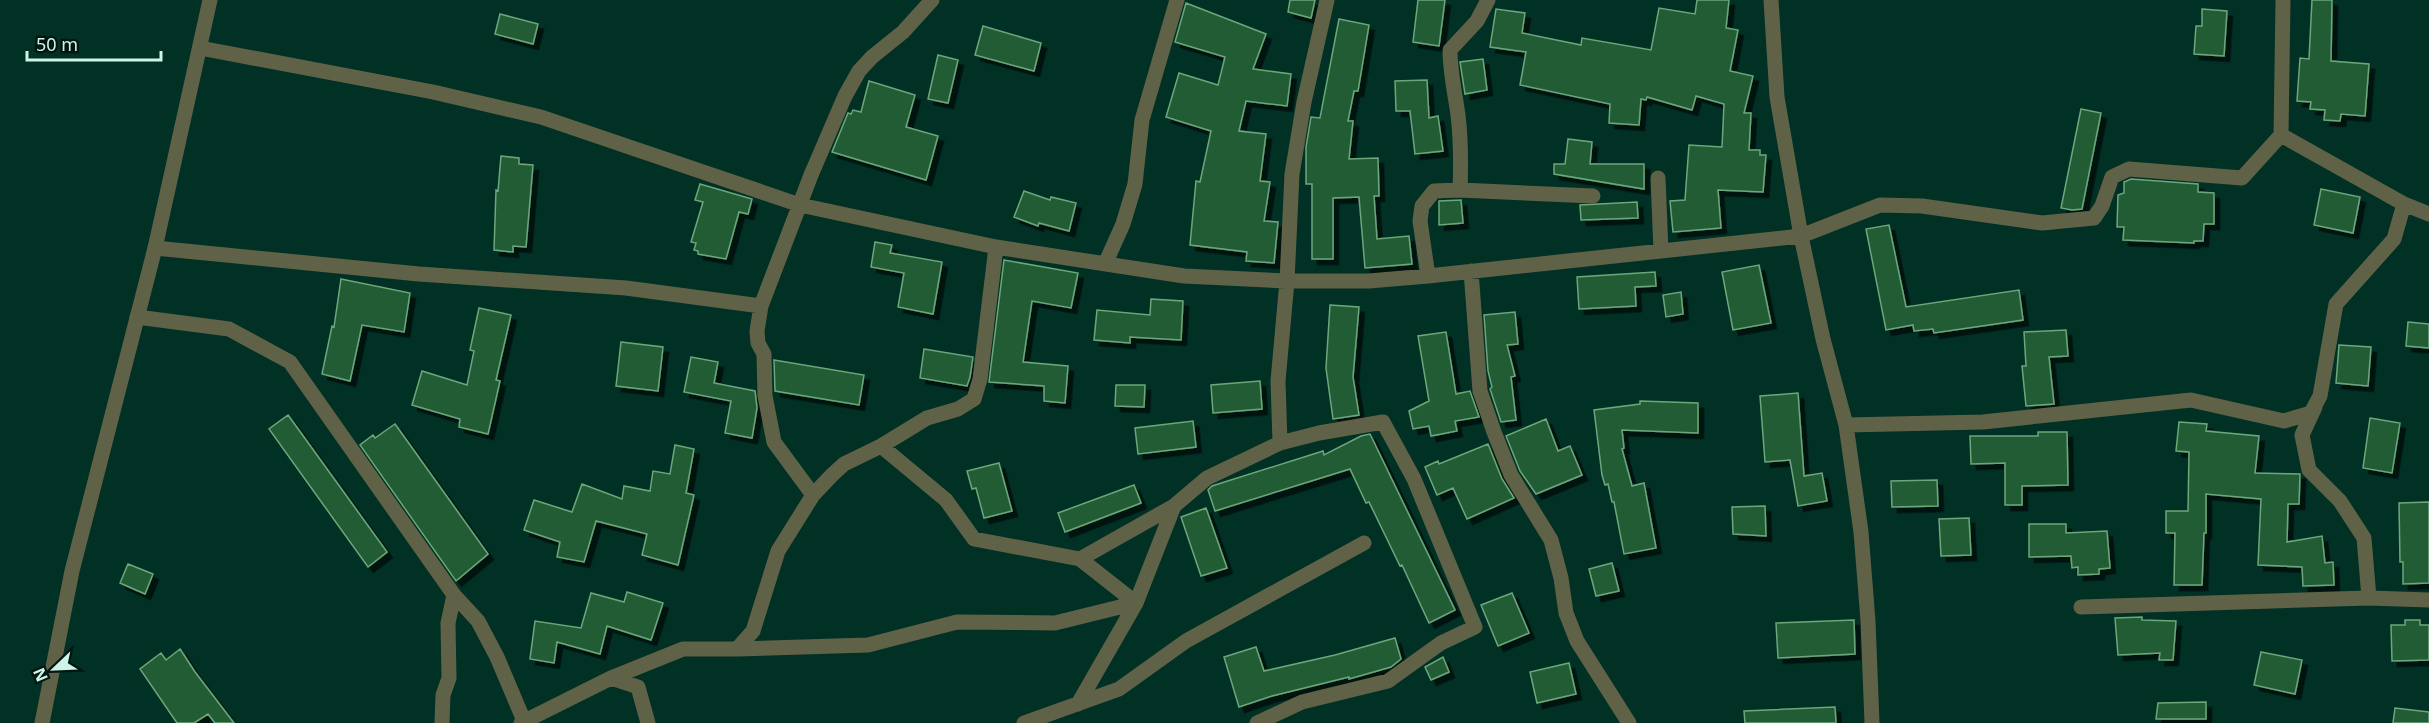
<svg xmlns="http://www.w3.org/2000/svg" width="2429" height="723" viewBox="0 0 2429 723" font-family="'Noto Sans',sans-serif">
  <style>
    .building { fill: #225c35; stroke: #6ca77b; stroke-width: 1.5; filter: url(#shadow) }
    .lines { fill: none; stroke-linecap: round; stroke-linejoin: round }
    .minor { stroke: #606247; stroke-width: 15 }
    .tertiary { stroke: #606247; stroke-width: 15 }
  </style>
  <defs>
    <filter id="shadow"><feDropShadow dx="5.5" dy="5.5" stdDeviation="0" flood-color="#0009"/></filter>
  </defs>
  <rect width="100%" height="100%" fill="#013125"/>
  <!-- building -->
  <path class="building" d="M 1290,0 L 1315,0 L 1311,18 L 1288,12 Z
    M 1418,0 L 1445,0 L 1439,46 L 1413,42 Z
    M 1697,0 L 1729,0 L 1726,28 L 1738,30 L 1730,71 L 1753,76 L 1744,113 L 1751,113 L 1749,150 L 1760,150 L 1760,155 L 1766,155 L 1763,192 L 1718,190 L 1721,228 L 1673,232 L 1670,201 L 1685,200 L 1689,145 L 1722,147 L 1724,104 L 1696,96 L 1692,110 L 1647,97 L 1646,100 L 1641,99 L 1639,125 L 1609,123 L 1610,104 L 1520,85 L 1526,52 L 1490,47 L 1496,9 L 1525,13 L 1522,33 L 1581,45 L 1582,38 L 1651,50 L 1659,8 L 1695,14 Z
    M 2312,0 L 2332,0 L 2331,61 L 2369,64 L 2365,116 L 2341,114 L 2340,121 L 2324,120 L 2325,110 L 2310,109 L 2311,102 L 2297,101 L 2300,58 L 2309,59 Z
    M 1186,3 L 1266,34 L 1253,69 L 1291,74 L 1287,106 L 1246,101 L 1239,131 L 1266,134 L 1260,181 L 1270,182 L 1264,221 L 1278,222 L 1274,263 L 1246,261 L 1247,252 L 1190,245 L 1196,181 L 1200,182 L 1211,131 L 1166,117 L 1179,73 L 1218,85 L 1225,57 L 1175,42 Z
    M 2202,9 L 2227,11 L 2224,56 L 2194,54 L 2196,26 L 2202,26 Z
    M 500,14 L 538,24 L 533,44 L 495,34 Z
    M 1339,19 L 1369,25 L 1358,91 L 1354,91 L 1348,121 L 1353,121 L 1349,159 L 1378,158 L 1379,196 L 1374,196 L 1377,239 L 1409,236 L 1412,264 L 1365,268 L 1359,197 L 1333,198 L 1333,259 L 1312,259 L 1312,184 L 1306,184 L 1306,147 L 1311,117 L 1320,118 Z
    M 983,26 L 1041,43 L 1034,71 L 975,55 Z
    M 938,55 L 958,60 L 948,103 L 928,99 Z
    M 1483,59 L 1487,90 L 1465,94 L 1460,62 Z
    M 1427,80 L 1429,118 L 1438,116 L 1443,151 L 1415,154 L 1410,111 L 1396,111 L 1395,81 Z
    M 869,81 L 915,95 L 906,127 L 938,136 L 926,180 L 832,152 L 848,113 L 851,114 L 853,110 L 861,112 Z
    M 2081,109 L 2101,113 L 2082,209 L 2072,210 L 2061,208 Z
    M 1568,139 L 1592,142 L 1590,164 L 1644,164 L 1644,189 L 1554,174 L 1554,164 L 1565,164 Z
    M 501,156 L 519,158 L 519,164 L 533,165 L 526,247 L 513,246 L 513,252 L 494,250 L 496,190 L 498,191 Z
    M 2131,179 L 2198,184 L 2198,192 L 2214,193 L 2214,224 L 2204,224 L 2203,241 L 2194,241 L 2194,243 L 2123,240 L 2124,227 L 2117,227 L 2118,195 L 2124,193 L 2124,182 Z
    M 700,184 L 752,199 L 748,214 L 739,212 L 726,259 L 698,254 L 698,251 L 694,250 L 696,243 L 691,242 L 703,202 L 695,200 Z
    M 2321,189 L 2360,197 L 2353,233 L 2314,225 Z
    M 1024,191 L 1050,200 L 1051,197 L 1076,203 L 1069,231 L 1039,223 L 1038,226 L 1014,217 Z
    M 1461,200 L 1463,223 L 1439,225 L 1439,201 Z
    M 1637,202 L 1638,218 L 1581,220 L 1580,205 Z
    M 1889,225 L 1906,307 L 2019,290 L 2023,320 L 1934,333 L 1933,329 L 1914,331 L 1913,325 L 1886,330 L 1866,229 Z
    M 875,242 L 892,245 L 890,253 L 942,262 L 933,314 L 898,307 L 904,273 L 871,267 Z
    M 1004,260 L 1078,273 L 1071,308 L 1032,301 L 1023,362 L 1068,366 L 1065,403 L 1044,401 L 1044,386 L 989,382 Z
    M 1759,265 L 1771,323 L 1733,330 L 1722,272 Z
    M 1655,272 L 1656,286 L 1635,287 L 1636,306 L 1579,309 L 1577,277 Z
    M 341,279 L 410,293 L 404,332 L 362,325 L 350,381 L 322,374 L 332,326 L 334,327 Z
    M 1681,292 L 1683,314 L 1666,317 L 1663,295 Z
    M 1151,299 L 1183,301 L 1181,340 L 1130,337 L 1130,343 L 1094,340 L 1097,310 L 1150,315 Z
    M 1330,305 L 1359,307 L 1353,377 L 1359,415 L 1333,419 L 1326,368 Z
    M 479,308 L 511,315 L 496,380 L 500,381 L 488,434 L 459,427 L 460,419 L 412,405 L 422,371 L 467,385 L 474,351 L 470,350 Z
    M 1515,312 L 1518,344 L 1507,345 L 1515,376 L 1511,377 L 1516,420 L 1501,422 L 1490,389 L 1492,387 L 1488,371 L 1484,315 Z
    M 2408,322 L 2429,324 L 2429,348 L 2406,346 Z
    M 2066,330 L 2068,356 L 2049,357 L 2054,404 L 2026,406 L 2022,366 L 2026,366 L 2024,332 Z
    M 1446,332 L 1456,394 L 1470,391 L 1479,417 L 1455,421 L 1457,431 L 1431,436 L 1429,426 L 1413,429 L 1409,411 L 1429,401 L 1418,336 Z
    M 621,342 L 663,347 L 658,391 L 616,386 Z
    M 2339,345 L 2371,347 L 2368,386 L 2336,383 Z
    M 924,349 L 973,357 L 970,377 L 967,386 L 920,378 Z
    M 691,357 L 718,362 L 714,383 L 755,391 L 757,408 L 752,438 L 725,433 L 731,401 L 684,392 Z
    M 774,360 L 864,375 L 859,405 L 775,391 Z
    M 1260,381 L 1262,409 L 1213,413 L 1211,385 Z
    M 1116,385 L 1145,385 L 1144,407 L 1115,406 Z
    M 1798,393 L 1804,476 L 1822,473 L 1827,501 L 1798,506 L 1790,460 L 1765,462 L 1760,396 Z
    M 1640,401 L 1698,403 L 1698,433 L 1622,430 L 1624,448 L 1622,449 L 1632,486 L 1644,483 L 1656,548 L 1624,554 L 1614,502 L 1612,502 L 1608,484 L 1605,485 L 1602,475 L 1594,410 L 1640,404 Z
    M 288,415 L 387,552 L 368,567 L 269,429 Z
    M 2370,418 L 2400,423 L 2392,473 L 2363,468 Z
    M 1546,419 L 1558,451 L 1570,446 L 1582,475 L 1536,494 L 1520,471 L 1506,436 Z
    M 1193,421 L 1196,447 L 1138,454 L 1135,428 Z
    M 2179,422 L 2207,424 L 2206,431 L 2259,436 L 2255,473 L 2300,474 L 2299,504 L 2288,504 L 2287,542 L 2322,536 L 2325,563 L 2333,562 L 2334,585 L 2303,586 L 2302,567 L 2258,565 L 2261,499 L 2206,494 L 2206,533 L 2204,533 L 2202,585 L 2174,585 L 2175,533 L 2166,533 L 2166,511 L 2188,511 L 2189,452 L 2176,451 Z
    M 395,424 L 488,554 L 456,581 L 360,445 L 373,435 L 375,438 Z
    M 2038,432 L 2067,432 L 2068,485 L 2022,486 L 2022,505 L 2005,505 L 2005,463 L 1971,464 L 1970,436 L 2038,436 Z
    M 1370,434 L 1455,610 L 1429,623 L 1402,565 L 1400,566 L 1369,502 L 1366,503 L 1350,469 L 1215,511 L 1208,490 L 1212,486 L 1323,451 L 1324,455 L 1361,436 Z
    M 1488,444 L 1502,479 L 1514,498 L 1467,519 L 1453,488 L 1437,495 L 1425,467 L 1438,461 L 1439,464 Z
    M 675,445 L 694,449 L 686,493 L 694,495 L 678,565 L 642,555 L 647,534 L 596,521 L 584,562 L 557,557 L 560,542 L 524,530 L 534,500 L 572,512 L 582,484 L 622,499 L 624,486 L 650,491 L 653,471 L 670,474 Z
    M 999,463 L 1012,511 L 984,518 L 976,488 L 972,489 L 967,471 Z
    M 1937,480 L 1938,506 L 1892,507 L 1891,481 Z
    M 1134,485 L 1141,503 L 1065,532 L 1058,513 Z
    M 2429,502 L 2429,583 L 2403,584 L 2403,562 L 2400,562 L 2399,503 Z
    M 1765,506 L 1766,536 L 1733,534 L 1732,507 Z
    M 1206,508 L 1227,568 L 1201,576 L 1181,517 Z
    M 1969,518 L 1971,555 L 1941,556 L 1939,519 Z
    M 2029,524 L 2066,524 L 2066,533 L 2107,531 L 2110,568 L 2099,569 L 2099,574 L 2078,575 L 2078,567 L 2072,568 L 2071,556 L 2029,557 Z
    M 1612,563 L 1619,591 L 1596,596 L 1589,569 Z
    M 128,564 L 153,574 L 145,594 L 120,583 Z
    M 627,592 L 663,603 L 651,640 L 607,626 L 600,654 L 557,642 L 554,663 L 530,659 L 535,621 L 581,628 L 591,593 L 624,602 Z
    M 1512,593 L 1529,633 L 1498,646 L 1481,605 Z
    M 2142,617 L 2142,620 L 2176,621 L 2173,660 L 2159,660 L 2160,653 L 2118,655 L 2115,618 Z
    M 1854,620 L 1855,654 L 1778,658 L 1776,623 Z
    M 2405,620 L 2420,620 L 2420,625 L 2429,625 L 2429,660 L 2392,661 L 2391,625 L 2405,625 Z
    M 1395,638 L 1401,659 L 1391,667 L 1349,679 L 1349,677 L 1272,696 L 1239,707 L 1224,657 L 1256,647 L 1264,671 L 1335,655 Z
    M 180,649 L 195,672 L 234,723 L 215,723 L 208,714 L 194,723 L 177,723 L 140,669 L 161,653 L 166,660 Z
    M 2261,652 L 2302,660 L 2295,694 L 2254,685 Z
    M 1443,657 L 1449,672 L 1431,680 L 1425,667 Z
    M 1569,663 L 1576,694 L 1537,703 L 1530,672 Z
    M 2206,702 L 2206,719 L 2156,719 L 2158,703 Z
    M 1835,707 L 1836,723 L 1745,723 L 1744,711 Z
    M 2395,708 L 2429,712 L 2429,723 L 2393,723 Z"/>
  <g class="lines">
    <!-- minor -->
    <path class="minor" d="M 1771,0 L 1777,97 L 1801,236 L 1823,339 L 1846,425 L 1861,532 L 1868,621 L 1872,723
      M 2283,0 L 2281,135 L 2404,204 L 2429,214
      M 200,48 L 433,92 L 541,117 L 800,205 L 996,247 L 1184,276 L 1287,281 L 1369,281 L 1428,276 L 1801,236 L 1880,205 L 1922,206 L 2042,223 L 2094,218 L 2102,206 L 2112,177 L 2129,169 L 2242,178 L 2281,135
      M 1658,178 L 1661,251
      M 1460,190 C 1461,165 1461,140 1458,115 C 1455,93 1450,72 1450,50 L 1477,21 L 1488,0
      M 155,248 L 419,274 L 626,288 L 761,306 L 811,175 L 845,96 L 859,71 L 872,57 L 903,32 L 932,0
      M 1106,262 L 1123,224 L 1135,184 L 1142,120 L 1177,0
      M 1471,271 L 1480,391 L 1494,432 L 1511,475 L 1551,540 L 1561,578 L 1566,613 L 1577,641 L 1629,723
      M 1428,276 L 1420,221 L 1422,206 L 1434,191 L 1460,190 L 1593,196
      M 761,306 L 757,331 L 758,343 L 764,354 L 765,396 L 774,442 L 813,495
      M 137,317 L 229,329 L 290,362 L 454,595 L 448,623 L 449,678 L 443,695 L 442,723
      M 2315,407 L 2302,435 L 2309,470 L 2340,501 L 2364,538 L 2369,598
      M 1846,425 L 1983,422 L 2191,400 L 2284,421 L 2311,413 L 2320,396 L 2336,304 L 2394,239 L 2404,204
      M 1280,443 L 1278,381 L 1287,281 L 1292,174 L 1304,102 L 1327,0
      M 881,446 L 946,500 L 974,539 L 1080,559 L 1174,506
      M 454,595 L 478,621 L 497,657 L 524,721
      M 2081,607 L 2369,598 L 2429,600
      M 737,649 L 868,645 L 957,622 L 1055,623 L 1136,603 L 1080,559
      M 611,678 L 638,687 L 648,723
      M 1078,704 L 1136,603 L 1174,506 L 1207,478 L 1280,443 L 1319,433 L 1383,422 L 1414,479 L 1475,627 L 1441,643 L 1388,681 L 1302,702 L 1257,723
      M 521,723 L 611,678 L 683,649 L 737,649 L 753,631 L 778,551 L 813,495 L 832,475 L 844,464 L 881,446 L 927,418 L 958,409 L 974,399 L 980,379 L 996,247
      M 1024,723 L 1119,689 L 1186,641 L 1364,543"/>
    <!-- tertiary -->
    <path class="tertiary" d="M 42,723 L 72,571 L 155,248 L 210,0"/>
  </g>
  <!-- north arrow -->
  <g transform="translate(54 669) rotate(247)" stroke="#00160f" stroke-width="4.5" paint-order="stroke">
  <path d="M0-4.5L10 22L0 15L-10 22Z" fill="#cdf4e6"/>
  <text y="-9" font-size="16" font-weight="bold" text-anchor="middle" fill="#cdf4e6">N</text>
  </g>
  <!-- scale -->
  <path d="M27 51v9h134v-9" fill="none" stroke="#cdf4e6" stroke-width="3"/>
  <text x="36" y="51" font-size="18" fill="#cdf4e6" stroke="#00160f" stroke-width="4.5" paint-order="stroke">50 m</text>
</svg>
